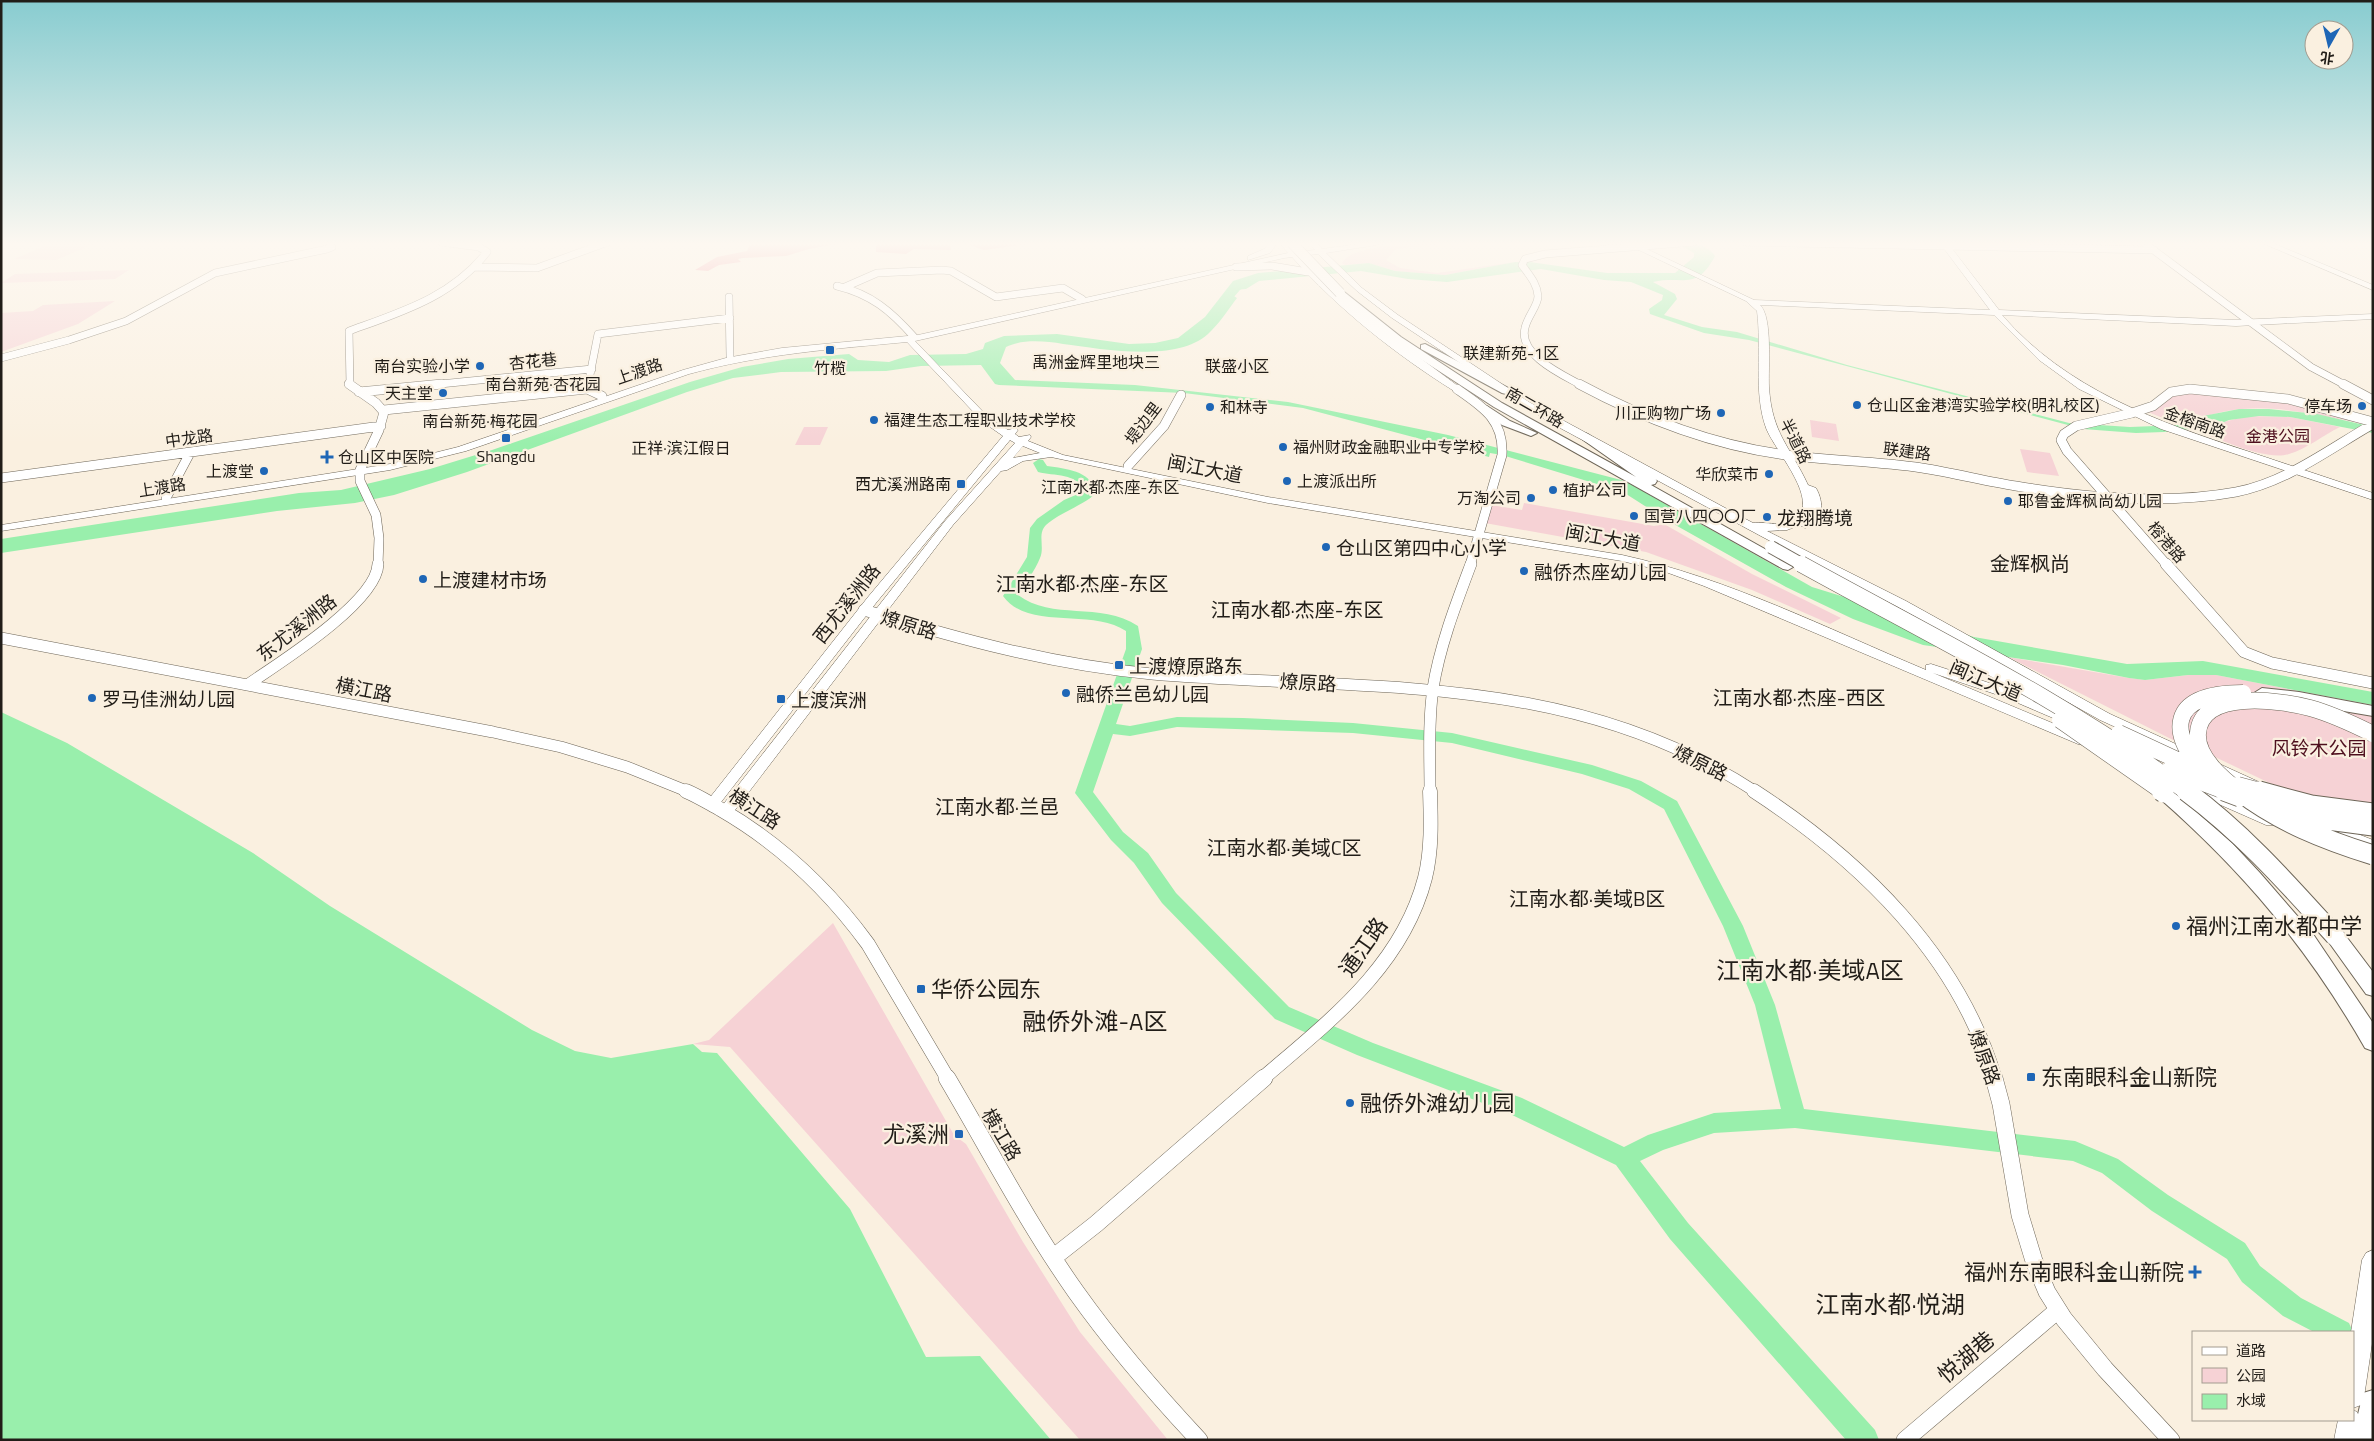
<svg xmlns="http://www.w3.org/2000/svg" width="2374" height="1441" viewBox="0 0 2374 1441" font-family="'Titillium Web','Noto Sans SC',sans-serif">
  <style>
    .green { fill: #f6d2d5 }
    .forest { fill: #f18c9a }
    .water { fill: #99efac }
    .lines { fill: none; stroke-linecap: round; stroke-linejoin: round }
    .river { fill: #99efac; fill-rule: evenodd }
    .minor-far4-casing { stroke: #6d6557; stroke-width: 8 }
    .minor-far3-casing { stroke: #6d6557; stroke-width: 10 }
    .minor-far2-casing { stroke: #6d6557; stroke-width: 12 }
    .minor-far1-casing { stroke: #6d6557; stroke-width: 15 }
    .minor-casing { stroke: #6d6557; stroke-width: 18 }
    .major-casing { stroke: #6d6557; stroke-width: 1 }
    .highway-casing { stroke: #6d6557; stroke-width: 2 }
    .minor-far4 { stroke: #fff; stroke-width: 7 }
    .minor-far3 { stroke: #fff; stroke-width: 9 }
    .minor-far2 { stroke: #fff; stroke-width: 11 }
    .minor-far1 { stroke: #fff; stroke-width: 14 }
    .minor { stroke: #fff; stroke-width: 17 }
    .major { fill: #fff; fill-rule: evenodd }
    .highway { fill: #fff; fill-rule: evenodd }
    .highway-bridge-far3-casing { stroke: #6d6557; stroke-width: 11; stroke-linecap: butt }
    .highway-bridge-far2-casing { stroke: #6d6557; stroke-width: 14; stroke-linecap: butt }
    .highway-bridge-far1-casing { stroke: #6d6557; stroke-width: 17; stroke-linecap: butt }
    .highway-bridge-casing { stroke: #6d6557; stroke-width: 21; stroke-linecap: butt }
    .highway-bridge-far3 { stroke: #fff; stroke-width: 10 }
    .highway-bridge-far2 { stroke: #fff; stroke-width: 12 }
    .highway-bridge-far1 { stroke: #fff; stroke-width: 16 }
    .highway-bridge { stroke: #fff; stroke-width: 19 }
    .poi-dot { fill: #1e66b6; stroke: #faf0e0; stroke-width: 2 }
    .labels { text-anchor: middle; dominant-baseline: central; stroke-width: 4.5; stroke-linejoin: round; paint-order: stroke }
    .far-neighbourhood-label { font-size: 16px; fill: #211d18; stroke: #faf0e0 }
    .far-street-label { font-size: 16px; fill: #211d18; stroke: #faf0e0 }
    .far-poi-label { font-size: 16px; fill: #211d18; stroke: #faf0e0; text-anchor: start }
    .far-park-label { font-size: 16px; fill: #4e0f1e; stroke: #faf0e0 }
    .street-label { font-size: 19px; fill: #211d18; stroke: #faf0e0 }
    .poi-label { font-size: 19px; fill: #211d18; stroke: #faf0e0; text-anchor: start }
    .park-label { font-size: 19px; fill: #4e0f1e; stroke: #faf0e0 }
    .neighbourhood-label { font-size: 20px; fill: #211d18; stroke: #faf0e0 }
    .near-poi-label { font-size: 22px; fill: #211d18; stroke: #faf0e0; text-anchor: start }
    .near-street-label { font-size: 22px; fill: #211d18; stroke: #faf0e0 }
    .near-neighbourhood-label { font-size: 24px; fill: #211d18; stroke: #faf0e0 }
  </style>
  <rect width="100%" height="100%" fill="#faf0e0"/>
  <!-- green -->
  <path class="green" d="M 54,242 L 98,242 L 56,260 L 14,259 Z
    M 1431,242 L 1454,242 L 1396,249 L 1386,260 L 1400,268 L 1437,273 L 1515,262 L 1445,275 L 1395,271 L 1369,263 L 1345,265 L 1342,263 C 1350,245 1413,244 1431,242 Z
    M 129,270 L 115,279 L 1,283 L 15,274 Z
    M 115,301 L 78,324 L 1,352 L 1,313 L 33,311 L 43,305 Z
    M 2176,393 L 2270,398 L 2357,421 L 2354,422 C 2313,414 2269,403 2227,411 C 2210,414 2196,420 2180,425 L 2148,412 Z
    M 2248,416 L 2290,417 L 2340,427 C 2323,435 2307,449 2289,454 C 2265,462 2213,436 2189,428 C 2211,426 2226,421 2248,416 Z
    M 1810,420 L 1836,424 L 1839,441 L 1812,437 Z
    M 804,427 L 828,427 L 820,445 L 795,445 Z
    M 2020,449 L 2050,453 L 2059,476 L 2027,472 Z
    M 1524,503 L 1654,526 L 1664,524 L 1752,574 L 1841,618 L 1830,624 L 1752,590 L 1646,552 L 1485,523 L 1491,505 L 1522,510 Z
    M 2008,657 L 2129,678 L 2145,680 L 2188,675 L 2216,675 L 2373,705 L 2373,808 L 2360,807 L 2280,788 L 2194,747 L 2189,748 Z
    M 833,923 L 954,1135 L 966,1144 L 1023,1242 L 1080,1332 L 1168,1440 L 1080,1440 L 730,1047 L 693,1044 L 709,1040 Z"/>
  <!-- forest -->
  <path class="forest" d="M 751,242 L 848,242 L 809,249 L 786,256 L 743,258 L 738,259 L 741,262 L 719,265 L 708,271 L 695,270 L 717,257 L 747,251 Z
    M 876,242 L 949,242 L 951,250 L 914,249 L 906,254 L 876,252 Z
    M 961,242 L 1040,242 L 984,250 Z"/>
  <!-- water -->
  <path class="water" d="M 1674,242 C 1689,242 1705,242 1715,256 C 1696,292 1683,275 1653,282 L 1675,294 L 1677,299 L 1664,315 L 1702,327 L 1737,332 L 1847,365 L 2069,423 L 2130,427 L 2180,425 L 2198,417 L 2239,409 L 2269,409 L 2317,414 L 2373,427 L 2373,433 L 2290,417 L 2259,416 L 2229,420 L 2215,426 L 2164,432 L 2136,433 L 2083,429 L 1749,340 L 1704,333 L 1650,314 L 1649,309 L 1662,300 L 1663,295 L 1631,282 L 1604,280 L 1541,269 L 1447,282 L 1408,279 L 1361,271 L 1259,281 L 1246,289 L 1231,290 L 1229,293 L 1237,298 C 1228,310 1219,324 1208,334 C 1176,363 1102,349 1063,344 C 1045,341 1022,339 1006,347 L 1000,363 L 1015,380 L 1135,385 L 1288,402 L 1448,435 L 1625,481 L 1812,587 L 1974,637 L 2127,664 L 2203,661 L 2373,692 L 2373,705 L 2216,675 L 2188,675 L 2145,680 L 2129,678 L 2063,665 L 1923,645 L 1853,619 L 1786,587 L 1670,522 L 1623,492 L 1502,455 L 1490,453 L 1489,457 L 1303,408 L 1184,393 L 999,385 L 995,384 L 981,365 L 921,366 L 886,371 L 781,372 L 733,378 L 687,392 L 467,472 L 394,495 L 355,503 L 277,511 L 1,553 L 1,539 L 299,493 L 341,490 L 430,469 L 492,450 L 690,382 L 742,367 L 788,359 L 849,354 L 858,360 L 889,362 L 910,355 L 966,354 L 983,349 L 985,343 L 1004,336 L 1057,334 L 1129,344 L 1155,343 L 1178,338 L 1205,317 L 1233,281 L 1258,273 L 1369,263 L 1395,271 L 1445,275 L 1515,262 L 1530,262 L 1607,273 L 1675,273 L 1694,257 L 1694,253 Z
    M 1,712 L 67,743 L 253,853 L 330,906 L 532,1030 L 575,1051 L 611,1058 L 693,1044 L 702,1052 L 717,1053 L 850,1209 L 926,1357 L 980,1356 L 1051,1440 L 1,1440 Z"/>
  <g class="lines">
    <!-- river -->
    <path class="river" d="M 1251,276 L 1259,278 L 1240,290 L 1220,313 L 1214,313 L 1214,309 L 1234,286 Z
      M 1039,459 L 1043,460 L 1047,466 C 1067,469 1088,470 1097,491 C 1090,503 1060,512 1046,525 C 1037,534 1045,547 1040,558 C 1035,571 1025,583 1018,595 C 1052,621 1100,601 1138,626 L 1142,649 L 1116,724 L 1130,726 L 1177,717 L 1243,718 L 1353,723 L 1452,733 L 1592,765 L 1641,781 L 1677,801 L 1743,926 L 1775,1005 L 1804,1109 L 2075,1141 L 2118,1159 L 2168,1195 L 2245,1243 L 2260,1266 L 2301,1298 L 2349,1323 L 2353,1332 L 2353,1333 L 2314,1332 L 2283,1316 L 2242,1282 L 2227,1259 L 2152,1211 L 2102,1173 L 2073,1161 L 1795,1128 L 1714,1133 L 1663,1150 L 1640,1161 L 1688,1223 L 1875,1430 L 1879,1440 L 1846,1440 L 1670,1239 L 1616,1165 L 1506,1112 L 1357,1055 L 1275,1019 L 1162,903 L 1134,863 L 1111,840 L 1075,793 L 1126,649 L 1126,631 C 1092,608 1028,631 1003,596 L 1027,557 L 1030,528 L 1037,519 L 1064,500 L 1085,491 C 1077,473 1054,476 1038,472 L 1033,463 ZM 1177,727 L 1353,733 L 1452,743 L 1582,774 L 1629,789 L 1664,809 L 1723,926 L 1755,1005 L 1781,1109 L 1714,1113 L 1648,1135 L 1624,1147 L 1522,1098 L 1373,1043 L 1289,1007 L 1176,893 L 1148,853 L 1123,832 L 1093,792 L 1113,734 L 1130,736 Z"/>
    <defs>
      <path id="minor-far4" d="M 1745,242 L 2154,250
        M 2148,246 L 2311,367 L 2345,385
        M 474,267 L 537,268 L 608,242
        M 1236,267 L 1272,266 L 1308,272
        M 837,286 C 871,294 891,311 914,337
        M 845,287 L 877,273 L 942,270 L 951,271 L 996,297 L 1063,288 L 1082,299
        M 729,297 L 730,356
        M 1,358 L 69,340 L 126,321 L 215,273 L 327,249 L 332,247 L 329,242
        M 350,385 L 349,331 C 401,312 452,297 487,252 L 479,247 L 441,242
        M 430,385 L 592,369
        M 588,385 L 598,334 L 730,318
        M 1581,385 C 1563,375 1518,355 1525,328 C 1527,317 1538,306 1538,296 C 1537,283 1529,275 1522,265 L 1525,259 L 1545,254 L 1694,242"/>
      <path id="minor-far3" d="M 349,384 L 376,403 L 384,412 L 379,430 L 360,470 L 360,481 L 376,515 L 379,538 L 378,565
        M 588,384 L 587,389 L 602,396
        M 1579,384 C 1644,419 1711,445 1786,455 C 1831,461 1877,461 1922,468 C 1954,473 1985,481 2016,486 C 2087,498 2165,505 2236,492 C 2287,482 2329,449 2373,424
        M 2343,384 L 2373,400
        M 1457,389 C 1483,407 1504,420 1502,455 L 1470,565
        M 359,392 L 442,384
        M 384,410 L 587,389
        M 1128,466 L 1164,426 L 1181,395
        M 1,478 L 381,426
        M 166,498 L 190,453
        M 2167,565 L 2067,451 L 2061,440 L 2064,434 L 2076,426 L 2132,413 L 2153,406 L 2171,392 L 2190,389 L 2288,399 L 2373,422"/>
      <path id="minor-far2" d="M 2166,564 L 2244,652 L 2272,663 L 2373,683
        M 864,610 C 959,639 1053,665 1152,674 C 1363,692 1568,669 1756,792
        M 1,638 L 493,732 L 561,747 L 627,767 L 689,792
        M 247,685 C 278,664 377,602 378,564
        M 1430,792 C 1430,758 1428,723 1433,688 C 1440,645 1456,604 1471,564"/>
      <path id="minor-far1" d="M 686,791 C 698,796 709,803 720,809 C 779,843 828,889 868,944 L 948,1079
        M 1754,791 C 1860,860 1959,955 1995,1079
        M 1262,1079 C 1328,1022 1402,967 1425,878 C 1432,850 1431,820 1430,791"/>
      <path id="minor" d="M 947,1078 C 989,1149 1028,1224 1076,1292 C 1113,1344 1155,1393 1199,1440
        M 1994,1078 L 2001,1104 L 2020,1215 L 2034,1261 L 2047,1292 L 2064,1319 L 2105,1369 L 2171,1440
        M 1054,1257 L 1096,1224 L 1264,1078
        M 1905,1440 L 2058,1310"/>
      <path id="major" d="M 1270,242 L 1278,242 L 1270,253 L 1248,260 L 1248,256 L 1264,249 Z
        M 1279,242 L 1287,242 L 1295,252 L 1315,250 L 1308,242 L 1316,242 L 1322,249 L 1374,242 L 1395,242 L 1326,253 L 1362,288 L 1398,315 L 1529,402 L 1753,523 C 1768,521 1789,530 1800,514 C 1814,493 1774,449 1766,428 C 1753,392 1762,349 1757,311 L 1746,301 L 1622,242 L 1632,242 L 1754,300 L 1990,310 L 1939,242 L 1947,242 L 1999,310 L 2236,320 L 2373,314 L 2373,319 L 2236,326 L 2002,315 C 2066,389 2158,422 2247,451 C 2289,465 2331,479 2373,493 L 2373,500 L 2161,429 L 2079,389 L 2039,360 L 1994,315 L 1760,305 C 1773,317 1768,368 1769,387 C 1772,434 1790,446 1808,485 L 1816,488 C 1824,502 1825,523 1805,528 L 1800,525 L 1787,530 L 1767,531 L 1906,601 L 2110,714 L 2259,782 L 2261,785 L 2259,788 L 2254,790 L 2100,720 L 1898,607 L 1798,556 L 1549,422 L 1392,318 L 1357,291 L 1318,254 L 1299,256 L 1329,286 L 1365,317 L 1462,389 L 1454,391 C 1395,354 1338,309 1292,257 L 1284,258 L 915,341 L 989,418 L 1008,430 L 1016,428 L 1018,430 L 1015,434 L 1019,437 L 1030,435 L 1031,437 L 1028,441 L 1063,455 L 1268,497 L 1622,555 C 1727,578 1826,628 1926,670 L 1926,665 L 1931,664 L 2014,691 L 2077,718 L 2079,721 L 2077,724 L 2067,724 L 2004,697 L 1933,673 L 2088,738 L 2090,741 L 2083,745 L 2078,744 L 1704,586 L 1663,571 L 1622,561 L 1268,503 L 1051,457 L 1023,461 L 1007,470 L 1001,471 L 953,525 L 732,814 L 722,814 L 720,810 L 722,806 L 945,521 L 1015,443 L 1010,440 L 876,603 L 718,806 L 708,806 L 706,803 L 708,800 L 868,597 L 1003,436 L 983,422 L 907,342 C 833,349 761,354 689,374 L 466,451 L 390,470 L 1,531 L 1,525 L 390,464 L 458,447 L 683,370 L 726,358 L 782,348 L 918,335 L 1288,253 ZM 1023,446 L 1040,453 L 1013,458 Z
        M 2260,242 L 2270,242 L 2373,285 L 2373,290 Z
        M 2185,779 L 2276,817 L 2279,821 L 2276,825 L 2266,825 L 2180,787 L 2178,784 L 2180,781 Z
        M 2320,819 L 2373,840 L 2373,851 L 2315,828 L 2312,824 L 2315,820 Z
        M 2373,1250 L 2373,1337 L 2364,1397 L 2361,1405 L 2353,1408 L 2351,1332 L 2362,1260 L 2366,1253 Z
        M 2353,1410 L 2357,1412 L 2361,1420 L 2358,1440 L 2334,1440 L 2338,1420 L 2353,1420 Z"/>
      <path id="highway" d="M 1337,291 L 1343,291 L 1401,337 L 1502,403 L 1636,477 L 1579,437 L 1585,433 L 1589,435 L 1655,478 L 1657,481 L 1655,484 L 1651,485 L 1795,566 L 1788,570 L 1783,569 L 1494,407 L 1393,341 L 1337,295 Z
        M 1425,344 L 1510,389 L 1511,391 L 1506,394 L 1502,393 L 1421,349 L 1421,345 Z
        M 1487,406 L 1510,421 L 1537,433 L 1531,436 L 1502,425 L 1483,411 L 1481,409 Z
        M 2262,688 L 2299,692 L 2373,706 L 2373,716 L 2256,696 L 2254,693 Z
        M 2164,787 L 2170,789 L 2232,843 L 2260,873 L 2313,934 L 2373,1023 L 2373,1051 L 2365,1048 C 2309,950 2243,871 2158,797 L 2155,793 L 2158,789 Z
        M 2335,929 L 2342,931 L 2373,972 L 2373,996 L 2366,994 L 2328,941 L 2325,936 L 2328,931 Z
        M 2373,1390 L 2373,1440 L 2352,1440 L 2363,1393 Z"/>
    </defs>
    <!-- minor-far4 casing -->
    <use href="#minor-far4" class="minor-far4-casing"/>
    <!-- minor-far3 casing -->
    <use href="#minor-far3" class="minor-far3-casing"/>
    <!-- minor-far2 casing -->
    <use href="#minor-far2" class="minor-far2-casing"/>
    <!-- minor-far1 casing -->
    <use href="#minor-far1" class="minor-far1-casing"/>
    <!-- minor casing -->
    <use href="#minor" class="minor-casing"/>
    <!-- major casing -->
    <use href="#major" class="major-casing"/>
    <!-- highway casing -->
    <use href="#highway" class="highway-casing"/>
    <!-- minor-far4 -->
    <use href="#minor-far4" class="minor-far4"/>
    <!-- minor-far3 -->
    <use href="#minor-far3" class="minor-far3"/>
    <!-- minor-far2 -->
    <use href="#minor-far2" class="minor-far2"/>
    <!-- minor-far1 -->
    <use href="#minor-far1" class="minor-far1"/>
    <!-- minor -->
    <use href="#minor" class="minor"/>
    <!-- major -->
    <use href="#major" class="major"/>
    <!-- highway -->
    <use href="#highway" class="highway"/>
    <defs>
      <path id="highway-bridge-far3" d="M 1291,242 L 1340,293"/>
      <path id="highway-bridge-far2" d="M 1771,547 L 1803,565"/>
      <path id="highway-bridge-far1" d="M 1801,564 C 1931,636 2068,702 2187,792
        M 2060,720 L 2163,792
        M 2119,733 L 2201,771
        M 2169,770 L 2227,792
        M 2212,781 C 2164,733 2168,693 2243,693
        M 2238,785 L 2264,792
        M 2240,792 C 2223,779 2196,757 2198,733 C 2201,689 2280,700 2310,708 C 2332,714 2353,724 2373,734"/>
      <path id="highway-bridge" d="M 2161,791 L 2164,793
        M 2186,791 C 2244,834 2287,883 2335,936
        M 2224,791 L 2240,797
        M 2239,791 C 2279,822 2325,840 2373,855
        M 2259,791 L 2311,805 L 2373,813
        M 2273,807 L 2320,819 L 2373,826"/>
    </defs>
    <!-- highway-bridge-far3 casing -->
    <use href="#highway-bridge-far3" class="highway-bridge-far3-casing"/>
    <!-- highway-bridge-far2 casing -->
    <use href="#highway-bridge-far2" class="highway-bridge-far2-casing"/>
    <!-- highway-bridge-far1 casing -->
    <use href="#highway-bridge-far1" class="highway-bridge-far1-casing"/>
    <!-- highway-bridge casing -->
    <use href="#highway-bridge" class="highway-bridge-casing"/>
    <!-- highway-bridge-far3 -->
    <use href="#highway-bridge-far3" class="highway-bridge-far3"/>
    <!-- highway-bridge-far2 -->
    <use href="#highway-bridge-far2" class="highway-bridge-far2"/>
    <!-- highway-bridge-far1 -->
    <use href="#highway-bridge-far1" class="highway-bridge-far1"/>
    <!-- highway-bridge -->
    <use href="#highway-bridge" class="highway-bridge"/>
  </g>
  <!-- sky -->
  <linearGradient id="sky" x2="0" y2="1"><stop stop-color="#88ccd0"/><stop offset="0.55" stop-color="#fdf8f1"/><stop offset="1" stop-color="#fdf8f1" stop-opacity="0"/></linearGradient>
  <rect width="2374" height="444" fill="url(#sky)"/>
  <!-- markers -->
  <g class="poi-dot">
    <rect x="825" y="345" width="10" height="10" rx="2.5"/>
    <circle cx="480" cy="366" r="5"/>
    <circle cx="443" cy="393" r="5"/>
    <circle cx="1857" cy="405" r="5"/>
    <circle cx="2362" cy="406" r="5"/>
    <circle cx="1210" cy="407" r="5"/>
    <circle cx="1721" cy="413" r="5"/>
    <circle cx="874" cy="420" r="5"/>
    <rect x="501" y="433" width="10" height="10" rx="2.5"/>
    <circle cx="1283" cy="447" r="5"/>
    <path d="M324.5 449.5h5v5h5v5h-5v5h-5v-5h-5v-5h5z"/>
    <circle cx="264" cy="471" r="5"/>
    <circle cx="1769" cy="474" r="5"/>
    <circle cx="1287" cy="481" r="5"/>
    <rect x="956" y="479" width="10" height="10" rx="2.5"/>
    <circle cx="1553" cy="490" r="5"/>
    <circle cx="1531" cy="498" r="5"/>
    <circle cx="2008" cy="501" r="5"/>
    <circle cx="1634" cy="516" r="5"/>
    <circle cx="1767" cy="517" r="5"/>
    <circle cx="1326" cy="547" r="5"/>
    <circle cx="1524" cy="571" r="5"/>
    <circle cx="423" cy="579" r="5"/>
    <rect x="1114" y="660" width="10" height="10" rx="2.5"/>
    <circle cx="1066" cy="693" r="5"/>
    <circle cx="92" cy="698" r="5"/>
    <rect x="776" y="694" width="10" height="10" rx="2.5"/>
    <circle cx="2176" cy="926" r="5"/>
    <rect x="916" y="984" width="10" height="10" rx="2.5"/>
    <rect x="2026" y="1072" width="10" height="10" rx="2.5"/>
    <circle cx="1350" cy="1103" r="5"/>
    <rect x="954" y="1129" width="10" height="10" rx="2.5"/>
    <path d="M2192.5 1264.5h5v5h5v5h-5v5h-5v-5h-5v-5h5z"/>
  </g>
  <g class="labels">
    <!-- far-neighbourhood labels -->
    <g class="far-neighbourhood-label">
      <text x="1511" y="353">联建新苑-1区</text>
      <text x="1096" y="362">禹洲金辉里地块三</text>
      <text x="1237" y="366">联盛小区</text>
      <text x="543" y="384">南台新苑·杏花园</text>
      <text x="480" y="421">南台新苑·梅花园</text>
      <text x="681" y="448">正祥·滨江假日</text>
      <text x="1110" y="487">江南水都·杰座-东区</text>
    </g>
    <!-- far-street labels -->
    <g class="far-street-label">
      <text transform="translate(533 361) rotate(-6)">杏花巷</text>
      <text transform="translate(639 371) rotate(-19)">上渡路</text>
      <text transform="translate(1535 407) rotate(30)">南二环路</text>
      <text transform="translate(2195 422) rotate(19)">金榕南路</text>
      <text transform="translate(1143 423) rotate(-53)">堤边里</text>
      <text transform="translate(189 438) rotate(-8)">中龙路</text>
      <text transform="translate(1796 441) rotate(63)">半道路</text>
      <text transform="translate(1907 451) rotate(7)">联建路</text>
      <text transform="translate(162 487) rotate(-9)">上渡路</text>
      <text transform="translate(2167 542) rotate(49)">榕港路</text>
    </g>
    <!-- far-poi labels -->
    <g class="far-poi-label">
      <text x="470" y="366" text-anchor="end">南台实验小学</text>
      <text x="830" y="368" text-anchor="middle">竹榄</text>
      <text x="433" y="393" text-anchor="end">天主堂</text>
      <text x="1867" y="405">仓山区金港湾实验学校(明礼校区)</text>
      <text x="2352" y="406" text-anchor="end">停车场</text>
      <text x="1220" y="407">和林寺</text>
      <text x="1711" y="413" text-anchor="end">川正购物广场</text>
      <text x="884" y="420">福建生态工程职业技术学校</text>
      <text x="1293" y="447">福州财政金融职业中专学校</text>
      <text x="506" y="456" text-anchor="middle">Shangdu</text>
      <text x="338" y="457">仓山区中医院</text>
      <text x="254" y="471" text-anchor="end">上渡堂</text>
      <text x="1759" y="474" text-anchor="end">华欣菜市</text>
      <text x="1297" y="481">上渡派出所</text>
      <text x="951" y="484" text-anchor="end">西尤溪洲路南</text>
      <text x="1563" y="490">植护公司</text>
      <text x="1521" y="498" text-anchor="end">万淘公司</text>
      <text x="2018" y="501">耶鲁金辉枫尚幼儿园</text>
      <text x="1644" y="516">国营八四〇〇厂</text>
    </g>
    <!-- far-park labels -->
    <g class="far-park-label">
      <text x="2278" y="436">金港公园</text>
    </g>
    <!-- street labels -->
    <g class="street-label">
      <text transform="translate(1205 468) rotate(11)">闽江大道</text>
      <text transform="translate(1603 537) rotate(10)">闽江大道</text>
      <text transform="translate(846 603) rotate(-52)">西尤溪洲路</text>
      <text transform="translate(909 624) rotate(17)">燎原路</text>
      <text transform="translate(296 627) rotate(-38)">东尤溪洲路</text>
      <text transform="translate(1986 680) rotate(23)">闽江大道</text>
      <text transform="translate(1308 682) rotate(3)">燎原路</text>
      <text transform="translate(364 689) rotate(11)">横江路</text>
      <text transform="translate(1701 762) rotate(26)">燎原路</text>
      <text transform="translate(755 808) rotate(33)">横江路</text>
      <text transform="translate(1985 1057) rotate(70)">燎原路</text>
      <text transform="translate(1002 1134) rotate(59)">横江路</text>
    </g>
    <!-- poi labels -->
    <g class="poi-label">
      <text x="1777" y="517">龙翔腾境</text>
      <text x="1336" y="547">仓山区第四中心小学</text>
      <text x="1534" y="571">融侨杰座幼儿园</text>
      <text x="433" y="579">上渡建材市场</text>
      <text x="1129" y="665">上渡燎原路东</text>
      <text x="1076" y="693">融侨兰邑幼儿园</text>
      <text x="102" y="698">罗马佳洲幼儿园</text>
      <text x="791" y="699">上渡滨洲</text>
    </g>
    <!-- park labels -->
    <g class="park-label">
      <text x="2319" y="747">风铃木公园</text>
    </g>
    <!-- neighbourhood labels -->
    <g class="neighbourhood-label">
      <text x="2030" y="563">金辉枫尚</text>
      <text x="1082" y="583">江南水都·杰座-东区</text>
      <text x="1297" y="609">江南水都·杰座-东区</text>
      <text x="1799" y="697">江南水都·杰座-西区</text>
      <text x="997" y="806">江南水都·兰邑</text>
      <text x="1284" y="847">江南水都·美域C区</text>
      <text x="1587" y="898">江南水都·美域B区</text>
    </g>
    <!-- near-poi labels -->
    <g class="near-poi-label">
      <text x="2186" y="926">福州江南水都中学</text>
      <text x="931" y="989">华侨公园东</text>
      <text x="2041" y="1077">东南眼科金山新院</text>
      <text x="1360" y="1103">融侨外滩幼儿园</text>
      <text x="949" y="1134" text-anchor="end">尤溪洲</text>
      <text x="2184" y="1272" text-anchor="end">福州东南眼科金山新院</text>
    </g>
    <!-- near-street labels -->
    <g class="near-street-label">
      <text transform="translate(1363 947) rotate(-55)">通江路</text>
      <text transform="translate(1966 1357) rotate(-40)">悦湖巷</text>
    </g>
    <!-- near-neighbourhood labels -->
    <g class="near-neighbourhood-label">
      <text x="1810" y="970">江南水都·美域A区</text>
      <text x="1095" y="1021">融侨外滩-A区</text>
      <text x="1890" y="1304">江南水都·悦湖</text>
    </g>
  </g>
  <!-- border -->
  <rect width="2374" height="1441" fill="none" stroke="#211d18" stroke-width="5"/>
  <!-- legend -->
  <rect x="2192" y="1331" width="162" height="90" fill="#faf0e0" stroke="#a39c90"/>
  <rect x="2202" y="1347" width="25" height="8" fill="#ffffff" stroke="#a39c90"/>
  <text x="2236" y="1356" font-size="15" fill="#211d18">道路</text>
  <rect x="2202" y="1368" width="25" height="15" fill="#f6d2d5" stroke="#a39c90"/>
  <text x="2236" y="1381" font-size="15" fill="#211d18">公园</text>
  <rect x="2202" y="1394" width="25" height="15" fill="#99efac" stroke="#a39c90"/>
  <text x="2236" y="1406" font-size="15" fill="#211d18">水域</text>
  <!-- north arrow -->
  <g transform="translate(2329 45) rotate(188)"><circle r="24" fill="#faf0e0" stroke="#a39c90"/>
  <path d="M0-4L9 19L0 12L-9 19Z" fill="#1e66b6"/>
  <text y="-8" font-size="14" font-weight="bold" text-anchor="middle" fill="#211d18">北</text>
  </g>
</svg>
